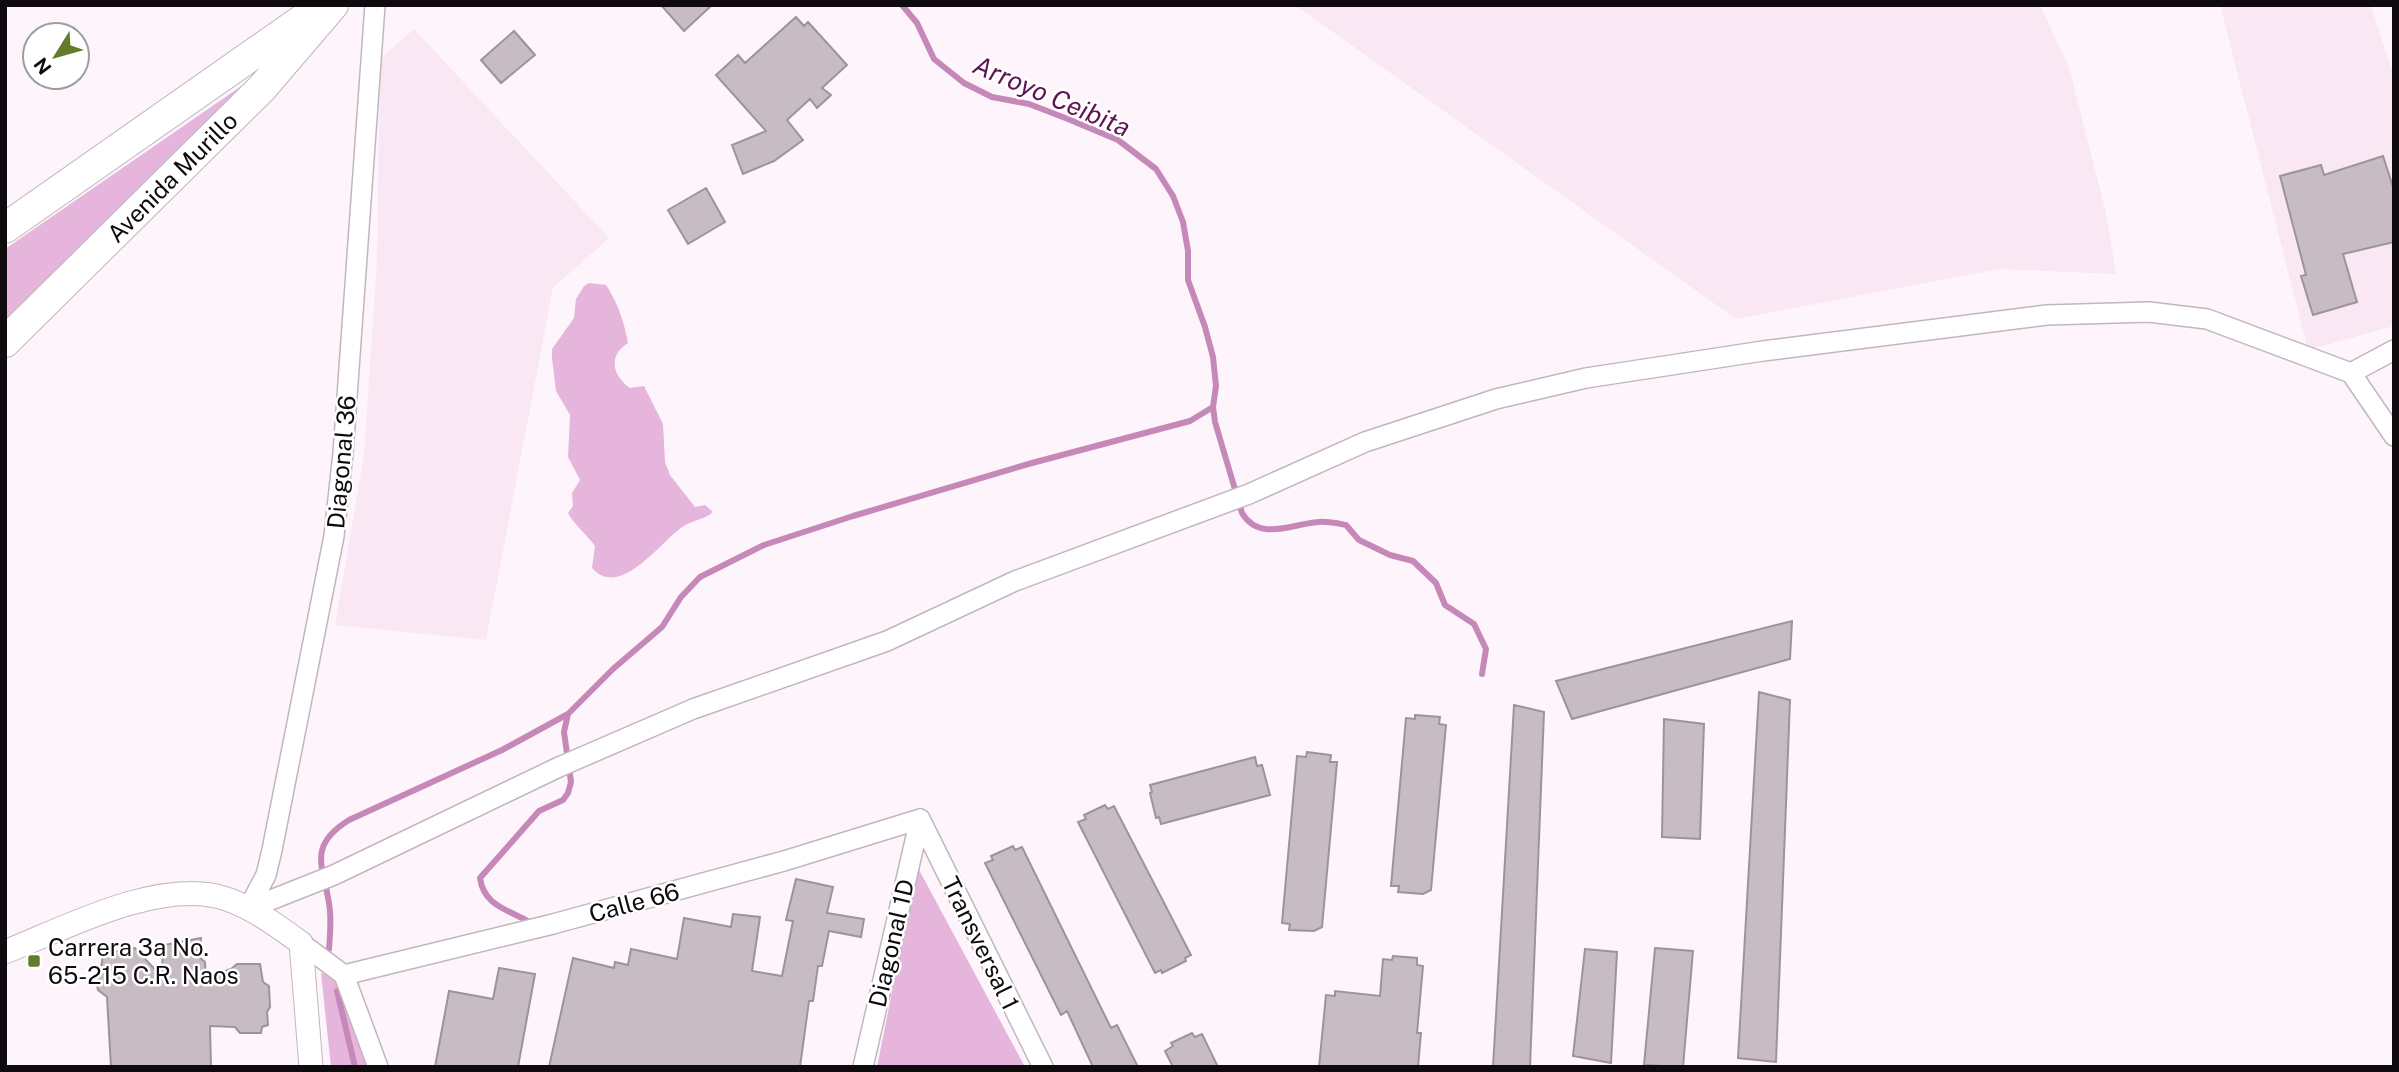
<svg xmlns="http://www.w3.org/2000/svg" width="2399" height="1072" viewBox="0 0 2399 1072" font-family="'Public Sans',sans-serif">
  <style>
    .built { fill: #f9e7f4 }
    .green { fill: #e6b5db }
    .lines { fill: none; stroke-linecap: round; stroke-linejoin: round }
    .stream { stroke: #c688b8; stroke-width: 6 }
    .building { fill: #c7bcc4; stroke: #9d939a; stroke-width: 2 }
    .minor-casing { stroke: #c1b6be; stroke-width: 22 }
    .tertiary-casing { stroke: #c1b6be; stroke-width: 25 }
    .primary-casing { stroke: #c1b6be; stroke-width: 32 }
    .minor { stroke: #fff; stroke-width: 19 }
    .tertiary { stroke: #fff; stroke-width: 23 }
    .primary { stroke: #fff; stroke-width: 30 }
    .poi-dot { fill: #627b2d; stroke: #fff; stroke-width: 2.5 }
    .labels { text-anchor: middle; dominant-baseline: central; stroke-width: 5; stroke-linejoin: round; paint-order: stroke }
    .street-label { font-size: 24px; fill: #0e0a0d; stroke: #fff }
    .poi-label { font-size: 24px; fill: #0e0a0d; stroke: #fff; text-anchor: start }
    .water-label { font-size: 26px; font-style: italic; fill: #5e1453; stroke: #fff }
  </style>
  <rect width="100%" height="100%" fill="#fef5fc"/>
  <!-- built -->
  <path class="built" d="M 1295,5 L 2040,5 L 2069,67 L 2106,213 L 2116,274 L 1999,269 L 1736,319 Z
    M 2220,5 L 2371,5 L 2394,77 L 2394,326 L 2308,350 Z
    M 414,29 L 609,238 L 553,288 L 486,640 L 335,625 L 364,455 L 377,260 L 380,59 Z"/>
  <!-- green -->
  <path class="green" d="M 253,78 L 5,324 L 5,249 Z
    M 589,283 L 606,285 C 617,301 625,324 628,343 C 608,356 612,375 630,388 L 644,386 L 663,424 L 665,462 L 670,475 L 695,507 L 705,505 L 713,512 C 704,520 693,520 684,526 C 663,538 621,601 592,568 L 595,546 C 588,536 572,522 568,513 L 573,506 L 572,493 L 580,480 L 568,457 L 570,415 L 556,391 L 552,358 L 552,349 L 574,318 L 576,299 L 584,286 Z
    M 917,866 L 1025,1067 L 877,1067 Z
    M 321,973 L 342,979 L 373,1067 L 331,1067 Z"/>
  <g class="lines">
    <!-- stream -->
    <path class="stream" d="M 902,5 L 917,23 L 934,59 L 964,83 L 992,97 L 1029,104 L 1068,119 L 1118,140 L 1156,169 L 1173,196 L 1183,222 L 1188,251 L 1188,280 L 1205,327 L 1213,357 L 1216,386 L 1213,407 L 1215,422 L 1242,513 C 1259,542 1292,524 1318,522 C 1327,521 1336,523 1346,525 L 1359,540 L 1390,555 L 1413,561 L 1436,583 L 1445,605 L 1474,624 L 1486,649 L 1482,674
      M 534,925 C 512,910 484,908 480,878 L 539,811 L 563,800 L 568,793 L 571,782 L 564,732 L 568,714 L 613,669 L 662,627 L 681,597 L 700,577 L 764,545 L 853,516 L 1032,463 L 1190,421 L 1213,407
      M 329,949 C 330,937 331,924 330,911 C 326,869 304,848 349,820 L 502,750 L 568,714
      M 337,991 L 355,1067"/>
  </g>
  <!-- building -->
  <path class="building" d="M 661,5 L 712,5 L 684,31 Z
    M 796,17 L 804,26 L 808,22 L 847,65 L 822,88 L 831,95 L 817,108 L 810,99 L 787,120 L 803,140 L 774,161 L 743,174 L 732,145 L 766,131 L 716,75 L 738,55 L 745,63 Z
    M 514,31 L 535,55 L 501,83 L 481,60 Z
    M 2383,156 L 2394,190 L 2394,242 L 2343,254 L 2357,302 L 2313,315 L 2301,276 L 2306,275 L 2280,176 L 2321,165 L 2324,175 Z
    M 706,188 L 725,222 L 688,244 L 668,210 Z
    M 1792,621 L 1790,659 L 1572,719 L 1556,681 Z
    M 1759,692 L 1790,700 L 1776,1062 L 1738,1058 Z
    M 1514,705 L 1544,712 L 1530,1067 L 1493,1067 Z
    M 1415,715 L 1440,717 L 1439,724 L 1446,725 L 1431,890 L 1423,894 L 1398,892 L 1399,886 L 1391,886 L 1406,718 L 1415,719 Z
    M 1664,719 L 1704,724 L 1700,839 L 1662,837 Z
    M 1307,752 L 1331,755 L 1330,762 L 1337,762 L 1322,927 L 1314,931 L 1289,930 L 1290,924 L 1282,923 L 1297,756 L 1306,757 Z
    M 1255,757 L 1257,766 L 1262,765 L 1270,795 L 1161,824 L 1159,817 L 1156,818 L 1150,793 L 1152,792 L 1150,785 Z
    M 1105,805 L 1108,809 L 1114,806 L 1191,955 L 1185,958 L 1186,961 L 1162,973 L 1161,970 L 1155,973 L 1078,822 L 1086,819 L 1084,815 Z
    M 1013,846 L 1015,850 L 1022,847 L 1111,1028 L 1117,1025 L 1138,1067 L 1093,1067 L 1067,1011 L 1061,1015 L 985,863 L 993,860 L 991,856 Z
    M 796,879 L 833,887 L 827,913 L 864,919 L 861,937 L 829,931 L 822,966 L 818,966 L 813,1001 L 809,1001 L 800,1067 L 549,1067 L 573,958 L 614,968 L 615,962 L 628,965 L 631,949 L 677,959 L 684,918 L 731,927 L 733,914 L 760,917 L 752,971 L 782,976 L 793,921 L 786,920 Z
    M 201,938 L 199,957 L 205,962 L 206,977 L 231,969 L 237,964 L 260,964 L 263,982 L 269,986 L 270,1007 L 267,1012 L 268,1025 L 262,1027 L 261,1033 L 240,1033 L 235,1027 L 210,1026 L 211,1067 L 111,1067 L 107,997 L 98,990 L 95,975 L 101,969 L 103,954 L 135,948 L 161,976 L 164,945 Z
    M 1655,948 L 1693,951 L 1683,1067 L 1644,1065 Z
    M 1585,949 L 1617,952 L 1611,1063 L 1573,1056 Z
    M 1393,956 L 1417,958 L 1417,965 L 1423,966 L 1417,1033 L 1421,1033 L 1418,1067 L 1319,1067 L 1326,995 L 1335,996 L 1335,991 L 1380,996 L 1383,959 L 1392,960 Z
    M 499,968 L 535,974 L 518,1067 L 435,1067 L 449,991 L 493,999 Z
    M 1192,1033 L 1195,1037 L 1202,1034 L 1218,1067 L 1173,1067 L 1165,1051 L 1173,1046 L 1171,1043 Z"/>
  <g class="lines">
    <defs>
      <path id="minor" d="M 2351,373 L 2394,350
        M 920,819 L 1043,1067
        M 248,909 L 334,875 L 559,767 L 693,709 L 887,641 L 1015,581 L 1249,494 L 1365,442 L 1496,399 L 1586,378 L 1763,351 L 2047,315 L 2149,312 L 2207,319 L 2351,373 L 2394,436
        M 248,909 L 266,875 L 272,850 L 334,536 L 343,453 L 375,5
        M 301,943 L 344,975 L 378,1067
        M 344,975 L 553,924 L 784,861 L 920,819
        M 863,1067 L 920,819"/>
      <path id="tertiary" d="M 5,952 C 65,928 152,882 216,896 C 247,903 276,925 301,943 L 311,1067"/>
      <path id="primary" d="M 5,228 L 309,15
        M 5,342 L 262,88 L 333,5"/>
    </defs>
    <!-- minor casing -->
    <use href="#minor" class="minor-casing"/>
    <!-- tertiary casing -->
    <use href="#tertiary" class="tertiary-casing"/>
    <!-- primary casing -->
    <use href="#primary" class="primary-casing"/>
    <!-- minor -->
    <use href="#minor" class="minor"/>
    <!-- tertiary -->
    <use href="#tertiary" class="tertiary"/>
    <!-- primary -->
    <use href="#primary" class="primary"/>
  </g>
  <!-- markers -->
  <rect class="poi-dot" x="27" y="954" width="14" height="14" rx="3.5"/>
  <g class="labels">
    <!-- street labels -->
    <g class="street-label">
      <text transform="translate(172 177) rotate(-45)">Avenida Murillo</text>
      <text transform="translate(341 462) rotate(-85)">Diagonal 36</text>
      <text transform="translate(634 902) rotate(-15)">Calle 66</text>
      <text transform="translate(891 943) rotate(-77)">Diagonal 1D</text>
      <text transform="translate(981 943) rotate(64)">Transversal 1</text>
    </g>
    <!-- poi labels -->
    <g class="poi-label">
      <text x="48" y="947">Carrera 3a No.<tspan x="48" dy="28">65-215 C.R. Naos</tspan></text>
    </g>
    <!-- water labels -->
    <g class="water-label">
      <text transform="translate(1052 96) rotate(23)">Arroyo Ceibita</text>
    </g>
  </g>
  <!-- border -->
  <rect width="2399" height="1072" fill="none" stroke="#0e0a0d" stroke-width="14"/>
  <!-- north arrow -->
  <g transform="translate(56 56) rotate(233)"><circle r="33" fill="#ffffff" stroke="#9f9d9e" stroke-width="2"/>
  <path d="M0-5L12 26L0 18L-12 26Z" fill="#627b2d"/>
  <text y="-10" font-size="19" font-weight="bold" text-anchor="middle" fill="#0e0a0d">N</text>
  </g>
</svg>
